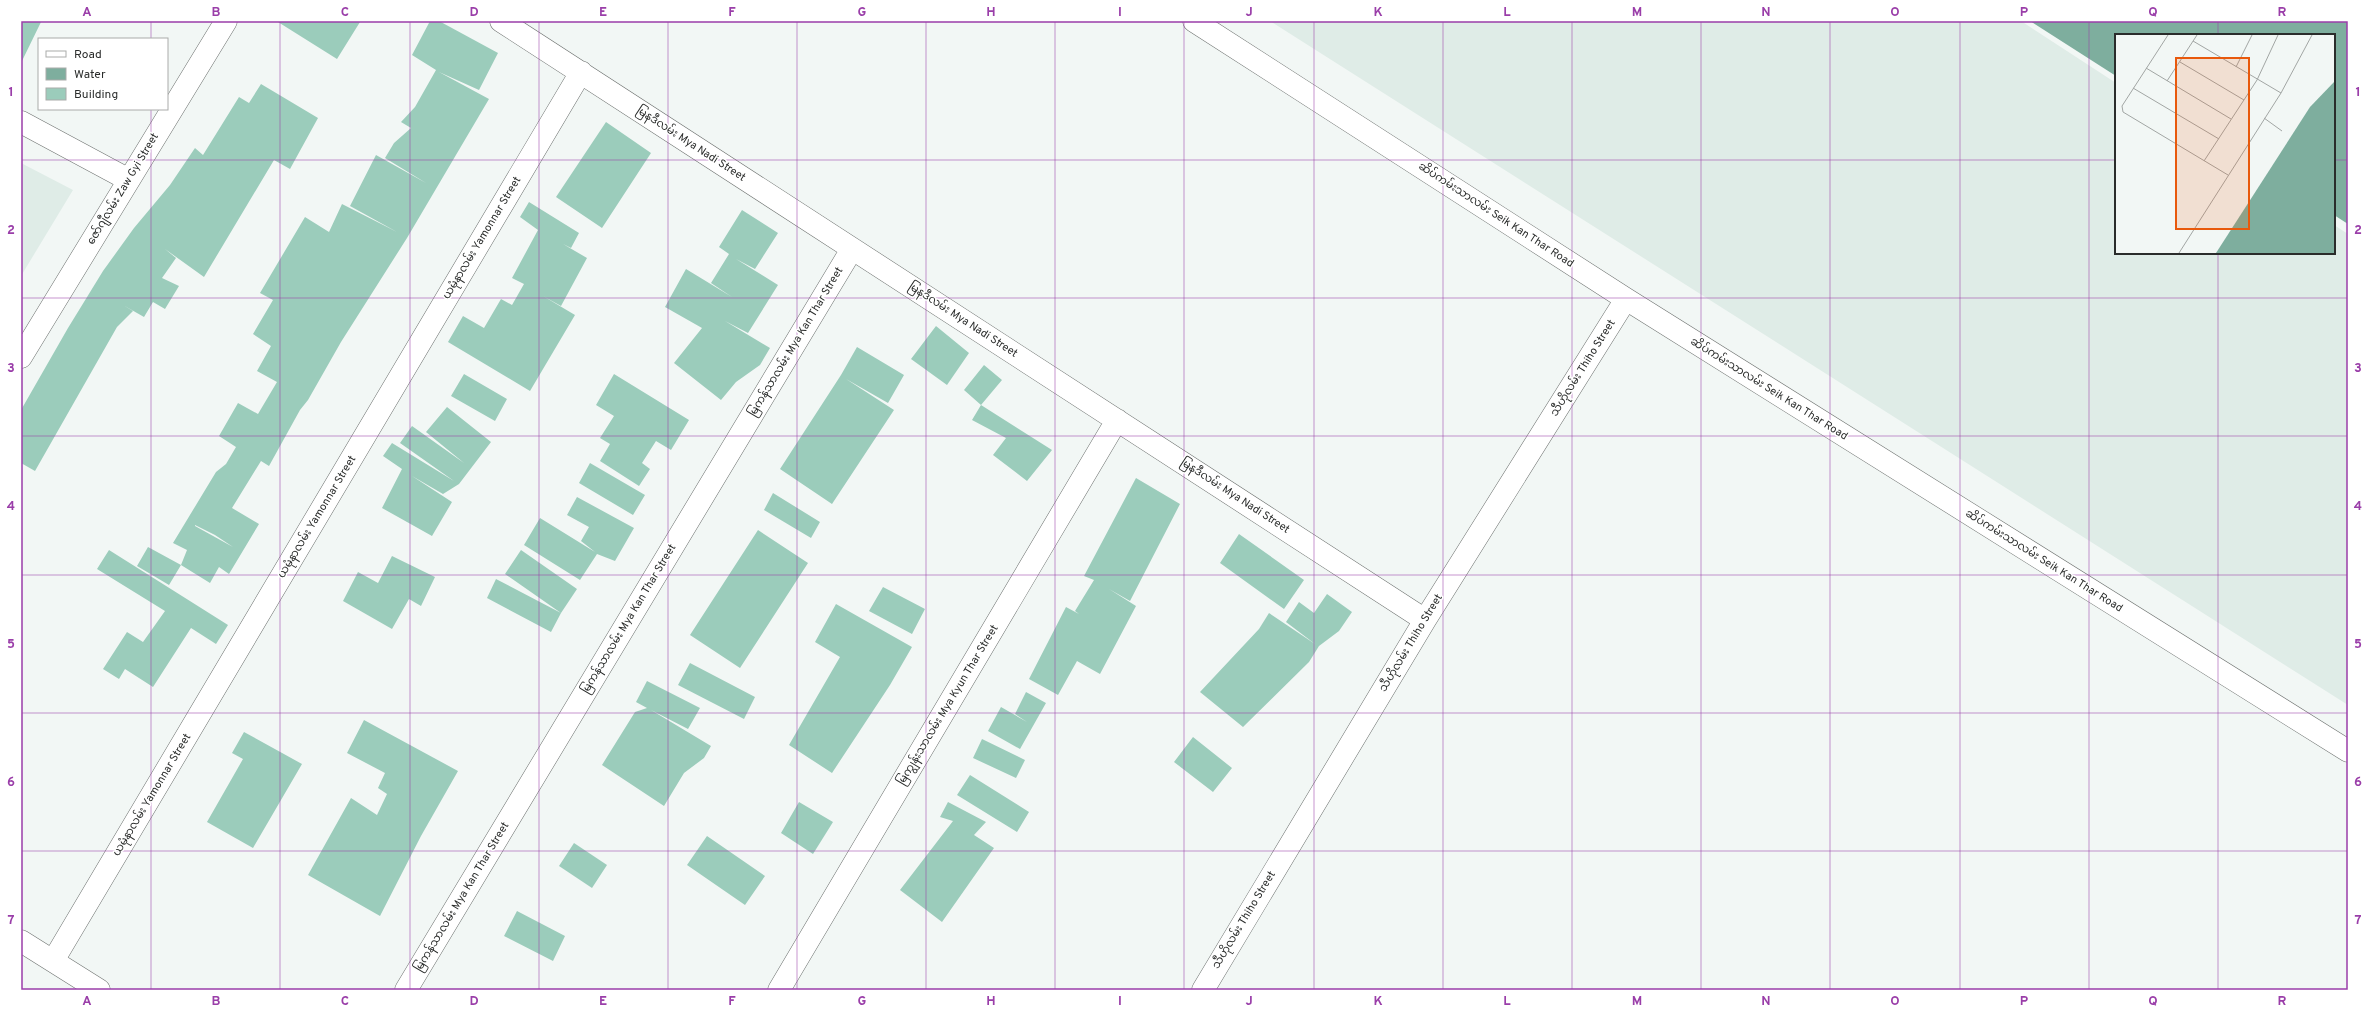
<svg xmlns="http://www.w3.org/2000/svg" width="2369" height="1011" viewBox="0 0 2369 1011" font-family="Overpass,'Noto Sans Myanmar',sans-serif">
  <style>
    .built { fill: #dfece7 }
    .water { fill: #7eae9e }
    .building { fill: #9bccbb; fill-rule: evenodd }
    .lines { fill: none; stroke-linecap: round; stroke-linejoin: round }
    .minor-casing { stroke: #6d716f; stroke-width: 23 }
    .minor { stroke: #fff; stroke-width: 22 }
    .grid { fill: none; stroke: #9a3ea9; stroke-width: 1; stroke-opacity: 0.55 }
    .labels { text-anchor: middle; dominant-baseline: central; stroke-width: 3; stroke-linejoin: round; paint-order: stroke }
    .street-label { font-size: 11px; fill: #2a2c2b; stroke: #fff }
    .inset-road { fill: none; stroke: #a2a6a4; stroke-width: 1 }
    .view { fill: #e8590c; fill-opacity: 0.15; stroke: #e8590c; stroke-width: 2 }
    .inset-edge { fill: none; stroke: #2a2c2b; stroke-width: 2 }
    .neatline { fill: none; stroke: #9a3ea9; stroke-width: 1.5 }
    .grid-label { font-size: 13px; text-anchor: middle; font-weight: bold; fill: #9a3ea9 }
  </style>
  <rect width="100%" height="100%" fill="#f2f7f5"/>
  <!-- built -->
  <path class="built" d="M 1270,21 L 2021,21 L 2116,83 L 2116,253 L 2334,253 L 2334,225 L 2348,234 L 2348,705 Z
    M 21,163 L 73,190 L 21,276 Z"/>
  <!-- water -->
  <path class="water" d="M 2030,21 L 2348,21 L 2348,224 L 2334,215 L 2334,35 L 2116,35 L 2116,76 Z"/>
  <!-- building -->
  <path class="building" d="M 21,21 L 41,22 L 21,63 Z
    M 279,21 L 358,21 L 360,22 L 337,59 L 278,22 Z
    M 430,21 L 439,21 L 498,53 L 479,90 L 439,72 L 489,99 L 407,238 L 341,342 L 308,400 L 300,410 L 269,466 L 261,461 L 232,508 L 259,524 L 229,574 L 219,567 L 210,583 L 181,565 L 187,550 L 173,543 L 216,472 L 226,464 L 236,447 L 219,436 L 238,403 L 258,414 L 277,382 L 257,371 L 271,346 L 253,334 L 273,300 L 260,293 L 305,217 L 329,232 L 342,204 L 397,232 L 350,206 L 376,155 L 426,183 L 385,158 L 394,143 L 411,128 L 401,122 L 415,107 L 436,70 L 412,55 ZM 195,525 L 215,535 L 233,547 L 195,526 Z
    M 261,84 L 318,118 L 290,169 L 274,160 L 204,277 L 165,249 L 176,258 L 162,278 L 179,286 L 165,309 L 153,302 L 144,317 L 123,305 L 133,311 L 117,327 L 35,471 L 21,463 L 21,410 L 68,328 L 103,271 L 134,228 L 170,185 L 195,148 L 203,155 L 239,97 L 249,103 Z
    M 606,122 L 651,153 L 602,228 L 556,197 Z
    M 529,202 L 579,233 L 571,248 L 563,244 L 587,258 L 561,306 L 543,296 L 575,315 L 530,391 L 448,342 L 463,316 L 484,328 L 501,299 L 512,305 L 524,284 L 512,278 L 538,230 L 520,217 Z
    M 742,210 L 778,233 L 755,269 L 736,259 L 778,285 L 748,333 L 725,321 L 770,348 L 760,365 L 736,382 L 721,400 L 674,363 L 702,328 L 665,307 L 686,269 L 732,297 L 711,283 L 729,254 L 719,247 Z
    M 936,326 L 969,353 L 947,385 L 911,359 Z
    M 857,347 L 904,375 L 888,403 L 846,379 L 894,410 L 832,504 L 780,469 L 841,375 Z
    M 984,365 L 1002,380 L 981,405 L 1052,450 L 1027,481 L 993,455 L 1006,438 L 972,420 L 981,405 L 964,390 Z
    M 464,374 L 507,399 L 495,421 L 451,396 Z
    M 614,374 L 689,420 L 671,450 L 656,441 L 642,463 L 650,469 L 639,486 L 600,461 L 610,444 L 600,438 L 614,416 L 596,405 Z
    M 447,407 L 491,442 L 459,484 L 443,494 L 412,476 L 452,502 L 432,536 L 382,508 L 402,469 L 383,456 L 392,443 L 454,481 L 400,443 L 412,426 L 464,463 L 426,432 Z
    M 590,463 L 645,495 L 633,515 L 579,483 Z
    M 1136,478 L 1180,504 L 1130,601 L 1109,589 L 1136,606 L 1100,674 L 1077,661 L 1058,695 L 1029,679 L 1066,607 L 1079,614 L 1075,611 L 1094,580 L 1084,576 Z
    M 773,493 L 820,522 L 811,538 L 764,510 Z
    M 577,497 L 634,528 L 615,561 L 597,554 L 580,580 L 524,545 L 540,518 L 595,552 L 581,541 L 589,527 L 567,515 Z
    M 758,530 L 808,563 L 740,668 L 690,635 Z
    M 1239,534 L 1304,580 L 1284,609 L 1220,563 Z
    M 148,547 L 181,565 L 169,585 L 137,566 Z
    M 109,550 L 228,625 L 216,644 L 191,628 L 153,687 L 125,669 L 119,679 L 103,669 L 127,632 L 143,642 L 165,611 L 97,569 Z
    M 521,550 L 577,589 L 561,613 L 505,574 Z
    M 392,556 L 435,577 L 421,606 L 409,599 L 392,629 L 343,601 L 358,572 L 378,583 Z
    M 496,579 L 561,613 L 551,632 L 487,598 Z
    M 883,587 L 925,609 L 912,634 L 869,611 Z
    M 1327,594 L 1352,612 L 1339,631 L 1319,646 L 1309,662 L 1243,727 L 1200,692 L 1259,629 L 1269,613 L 1315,644 L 1286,622 L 1299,602 L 1314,613 Z
    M 836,604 L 912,647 L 890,685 L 832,773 L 789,745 L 840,657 L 815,642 Z
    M 690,663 L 755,697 L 744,719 L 678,685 Z
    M 647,681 L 700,708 L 688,729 L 651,710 L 711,746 L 704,758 L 684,773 L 664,806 L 602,765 L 635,712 L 647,708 L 636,702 Z
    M 1026,692 L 1046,703 L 1020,749 L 988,731 L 1001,707 L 1027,722 L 1015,714 Z
    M 364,720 L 458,771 L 421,836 L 380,916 L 308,875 L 351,798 L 377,815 L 387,794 L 378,788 L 385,773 L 347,753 Z
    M 244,732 L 302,764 L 253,848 L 207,822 L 243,759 L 232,753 Z
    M 1193,737 L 1232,768 L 1213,792 L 1174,762 Z
    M 982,739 L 1025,760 L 1016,778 L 973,758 Z
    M 970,775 L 1029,812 L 1017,832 L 957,795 Z
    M 799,802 L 833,822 L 813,854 L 781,833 Z
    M 948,802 L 986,822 L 974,835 L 994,848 L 942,922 L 900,890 L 953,821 L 940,817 Z
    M 707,836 L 765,876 L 745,905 L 687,865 Z
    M 574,843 L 607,865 L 592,888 L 559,866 Z
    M 517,911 L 565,936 L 553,961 L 504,936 Z"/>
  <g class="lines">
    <defs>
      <path id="minor" d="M 501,21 L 1425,620
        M 1194,21 L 1626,299 L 2348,751
        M 21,122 L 129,180
        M 21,357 L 226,21
        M 21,941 L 99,990
        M 53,961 L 581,72
        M 406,990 L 852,249
        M 779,990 L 1117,420
        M 1203,990 L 1425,620 L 1626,299"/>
    </defs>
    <!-- minor casing -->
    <use href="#minor" class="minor-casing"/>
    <!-- minor -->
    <use href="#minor" class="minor"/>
  </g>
  <!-- grid -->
  <path class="grid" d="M 151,21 L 151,39M 280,21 L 280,990M 410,21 L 410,990M 539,21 L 539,990M 668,21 L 668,990M 797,21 L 797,990M 926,21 L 926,990M 1055,21 L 1055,990M 1184,21 L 1184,990M 1314,21 L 1314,990M 1443,21 L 1443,990M 1572,21 L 1572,990M 1701,21 L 1701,990M 1830,21 L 1830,990M 1960,21 L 1960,990M 2089,21 L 2089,990M 2218,21 L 2218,35M 151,109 L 151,990M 21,160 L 2116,160M 2334,160 L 2348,160M 2218,253 L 2218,990M 21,298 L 2348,298M 21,436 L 2348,436M 21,575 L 2348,575M 21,713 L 2348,713M 21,851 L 2348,851"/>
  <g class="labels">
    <!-- street labels -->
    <g class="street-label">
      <text transform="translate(691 144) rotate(33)">မြနဒီလမ်း Mya Nadi Street</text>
      <text transform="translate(123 189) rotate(-59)">ဇော်ဂျီလမ်း Zaw Gyi Street</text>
      <text transform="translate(1496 215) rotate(33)">ဆိပ်ကမ်းသာလမ်း Seik Kan Thar Road</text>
      <text transform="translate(482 238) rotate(-59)">ယမုံနာလမ်း Yamonnar Street</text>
      <text transform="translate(963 320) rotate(33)">မြနဒီလမ်း Mya Nadi Street</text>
      <text transform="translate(796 342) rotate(-59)">မြကန်သာလမ်း Mya Kan Thar Street</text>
      <text transform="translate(1583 368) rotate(-58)">သီဟိုလမ်း Thiho Street</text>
      <text transform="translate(1769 389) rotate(32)">ဆိပ်ကမ်းသာလမ်း Seik Kan Thar Road</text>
      <text transform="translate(1235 496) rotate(33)">မြနဒီလမ်း Mya Nadi Street</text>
      <text transform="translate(317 517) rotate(-59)">ယမုံနာလမ်း Yamonnar Street</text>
      <text transform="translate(2044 561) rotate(32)">ဆိပ်ကမ်းသာလမ်း Seik Kan Thar Road</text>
      <text transform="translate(629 619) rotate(-59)">မြကန်သာလမ်း Mya Kan Thar Street</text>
      <text transform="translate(1411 643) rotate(-59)">သီဟိုလမ်း Thiho Street</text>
      <text transform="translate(948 705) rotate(-59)">မြကျွန်းသာလမ်း Mya Kyun Thar Street</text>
      <text transform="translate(152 795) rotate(-59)">ယမုံနာလမ်း Yamonnar Street</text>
      <text transform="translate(462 897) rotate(-59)">မြကန်သာလမ်း Mya Kan Thar Street</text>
      <text transform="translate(1244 920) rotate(-59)">သီဟိုလမ်း Thiho Street</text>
    </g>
  </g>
  <!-- overview -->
  <g transform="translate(2115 34)">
    <rect width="220" height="220" fill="#f2f7f5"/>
    <path d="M 220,47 L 220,219 L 101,219 L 195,73 Z" fill="#7eae9e"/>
    <path class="inset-road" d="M 53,1 L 7,72 L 8,78 L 113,141M 78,7 L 166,59M 65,28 L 129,66M 121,33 L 137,1M 31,34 L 116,85M 52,47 L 82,1M 18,54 L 104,105M 149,84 L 167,97M 89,127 L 142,46 L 163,1M 64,219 L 166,59 L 197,1"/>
    <path class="view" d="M 61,24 L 134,24 L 134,195 L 61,195 Z"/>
    <rect width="220" height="220" class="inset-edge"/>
  </g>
  <!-- border -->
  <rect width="2369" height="1011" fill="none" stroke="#ffffff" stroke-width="44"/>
  <!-- legend -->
  <rect x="38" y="38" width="130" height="72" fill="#ffffff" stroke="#aaabaa"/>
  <rect x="46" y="51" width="20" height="6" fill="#ffffff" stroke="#aaabaa"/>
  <text x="74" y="58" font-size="12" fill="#2a2c2b">Road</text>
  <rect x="46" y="68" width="20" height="12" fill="#7eae9e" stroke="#aaabaa"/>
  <text x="74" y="78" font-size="12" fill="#2a2c2b">Water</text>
  <rect x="46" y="88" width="20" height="12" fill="#9bccbb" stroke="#aaabaa"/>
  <text x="74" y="98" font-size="12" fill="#2a2c2b">Building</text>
  <rect x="22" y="22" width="2325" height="967" class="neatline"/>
  <g class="grid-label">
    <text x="87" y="16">A</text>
    <text x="216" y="16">B</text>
    <text x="345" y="16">C</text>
    <text x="474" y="16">D</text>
    <text x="603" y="16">E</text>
    <text x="732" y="16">F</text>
    <text x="862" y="16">G</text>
    <text x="991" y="16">H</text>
    <text x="1120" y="16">I</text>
    <text x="1249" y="16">J</text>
    <text x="1378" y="16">K</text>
    <text x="1507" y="16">L</text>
    <text x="1637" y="16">M</text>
    <text x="1766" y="16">N</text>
    <text x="1895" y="16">O</text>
    <text x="2024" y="16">P</text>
    <text x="2153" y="16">Q</text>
    <text x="2282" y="16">R</text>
    <text x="11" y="96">1</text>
    <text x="2358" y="96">1</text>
    <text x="11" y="234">2</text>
    <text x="2358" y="234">2</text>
    <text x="11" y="372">3</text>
    <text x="2358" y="372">3</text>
    <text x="11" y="510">4</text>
    <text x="2358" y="510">4</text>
    <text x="11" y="648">5</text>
    <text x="2358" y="648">5</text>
    <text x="11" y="786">6</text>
    <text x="2358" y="786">6</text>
    <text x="11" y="924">7</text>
    <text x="2358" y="924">7</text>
    <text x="87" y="1005">A</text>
    <text x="216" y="1005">B</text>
    <text x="345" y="1005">C</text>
    <text x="474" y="1005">D</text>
    <text x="603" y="1005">E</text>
    <text x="732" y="1005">F</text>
    <text x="862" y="1005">G</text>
    <text x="991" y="1005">H</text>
    <text x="1120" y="1005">I</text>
    <text x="1249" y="1005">J</text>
    <text x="1378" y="1005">K</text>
    <text x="1507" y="1005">L</text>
    <text x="1637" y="1005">M</text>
    <text x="1766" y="1005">N</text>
    <text x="1895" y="1005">O</text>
    <text x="2024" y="1005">P</text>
    <text x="2153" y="1005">Q</text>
    <text x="2282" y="1005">R</text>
  </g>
</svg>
